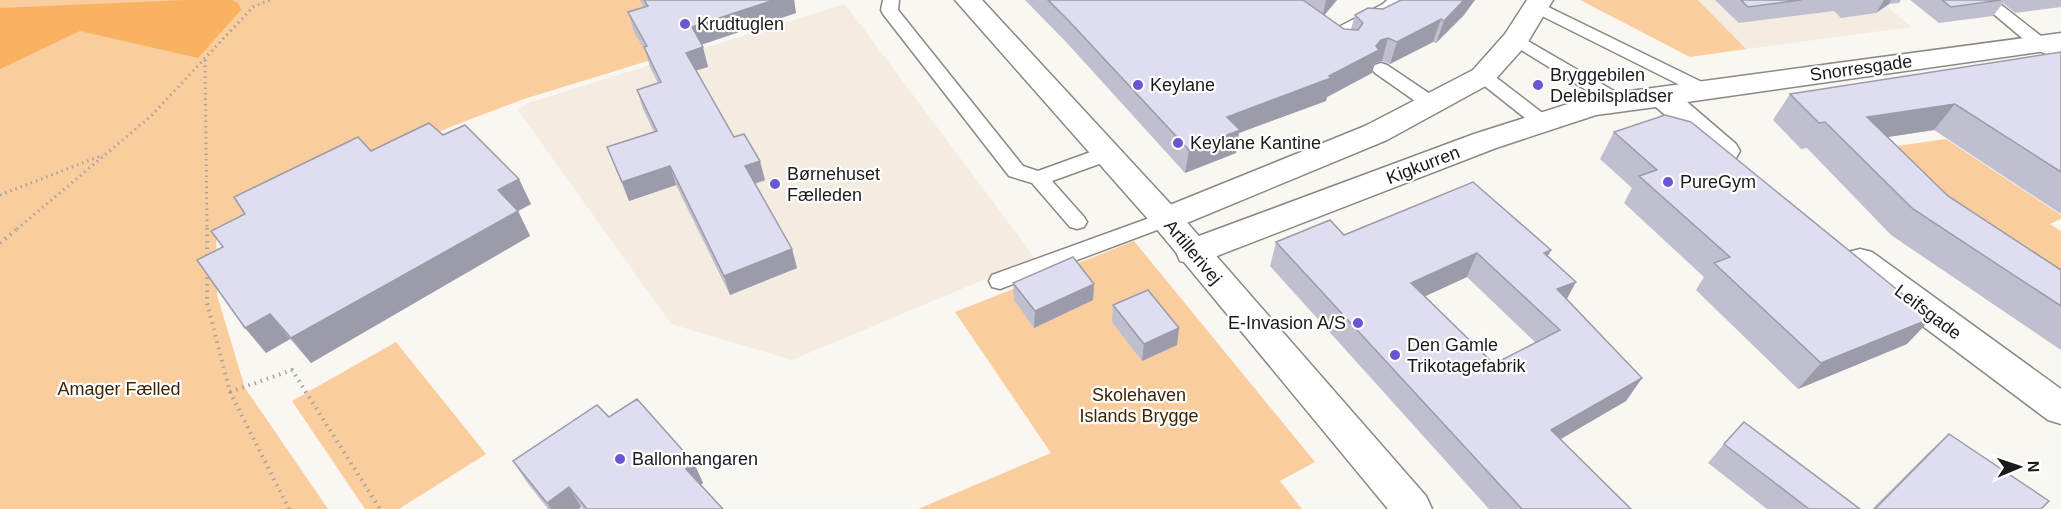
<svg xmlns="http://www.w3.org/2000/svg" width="2061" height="509" viewBox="0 0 2061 509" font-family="Arial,sans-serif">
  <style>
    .built { fill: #f4ebe1 }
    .green { fill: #facd9e }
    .forest { fill: #f8b261 }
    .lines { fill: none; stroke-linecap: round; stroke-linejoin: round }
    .service-casing { stroke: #8b8884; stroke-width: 3 }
    .minor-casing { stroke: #8b8884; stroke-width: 3 }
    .tertiary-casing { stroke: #8b8884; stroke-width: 3 }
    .path-far1 { stroke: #a6a39f; stroke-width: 3; stroke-dasharray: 1.5 4; stroke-linecap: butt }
    .path { stroke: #a6a39f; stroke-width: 4; stroke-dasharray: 1.5 5; stroke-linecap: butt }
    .service { fill: #fff; fill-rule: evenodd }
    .minor { fill: #fff; fill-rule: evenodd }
    .tertiary { fill: #fff; fill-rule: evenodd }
    .wall { fill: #c0bfcf; fill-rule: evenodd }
    .shaded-wall { fill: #9c9ba9 }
    .building { fill: #dfdef1; stroke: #9c9ba9; stroke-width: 1.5; fill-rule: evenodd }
    .poi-dot { fill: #6a56d0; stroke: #fff; stroke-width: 2 }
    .labels { text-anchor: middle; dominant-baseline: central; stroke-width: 4.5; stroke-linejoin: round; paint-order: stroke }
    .poi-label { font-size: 18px; fill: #1b1a18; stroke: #fff; text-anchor: start }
    .street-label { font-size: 18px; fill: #1b1a18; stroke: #fff }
    .park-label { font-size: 18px; fill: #3f2401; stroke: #fff }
  </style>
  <rect width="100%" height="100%" fill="#faf6f2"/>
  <!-- built -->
  <path class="built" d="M 1698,0 L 1880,0 L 1911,27 L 1746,49 Z
    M 845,4 L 1035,258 L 792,360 L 671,324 L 518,110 L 528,103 Z"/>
  <!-- green -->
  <path class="green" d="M 0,0 L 705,0 L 690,48 L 524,99 L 450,127 L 216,227 L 217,295 L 245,388 L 328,509 L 0,509 Z
    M 1580,0 L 1698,0 L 1746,49 L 1690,57 Z
    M 1946,139 L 2061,215 L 2061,219 L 2050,224 L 2061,231 L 2061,282 L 1955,213 L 1912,169 L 1913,161 L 1897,146 Z
    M 1134,241 L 1315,462 L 1280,481 L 1302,509 L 918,509 L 1051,453 L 955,312 Z
    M 396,342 L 486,454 L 399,509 L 365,509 L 292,401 Z"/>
  <!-- forest -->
  <path class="forest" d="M 185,0 L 233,0 L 239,4 L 241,10 L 198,58 L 80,31 L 0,69 L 0,8 Z"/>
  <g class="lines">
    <defs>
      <path id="service" d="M 883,0 L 899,0 L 898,10 L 1023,166 L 1038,171 L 1099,149 L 1106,147 L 1113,149 L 1116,154 L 1113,159 L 1052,181 L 1084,217 L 1087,222 L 1084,227 L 1077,229 L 1070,227 L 1032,183 L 1009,176 L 883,14 L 881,10 Z
        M 1387,0 L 1404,0 L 1395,12 L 1339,41 L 1327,41 L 1324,37 L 1327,33 L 1383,4 Z
        M 1977,0 L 1995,0 L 2046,40 L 2061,49 L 2061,62 L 2034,48 Z
        M 1536,1 L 1710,86 L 1713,90 L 1710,94 L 1698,94 L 1530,10 L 1528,6 L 1530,2 Z
        M 1516,34 L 1626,98 L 1628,102 L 1626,106 L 1612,106 L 1510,43 L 1507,39 L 1510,35 Z
        M 1381,63 L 1387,65 L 1439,100 L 1441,104 L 1439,108 L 1425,108 L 1375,73 L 1372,69 L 1375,65 Z
        M 1483,70 L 1489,72 L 1549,118 L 1551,122 L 1549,126 L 1542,128 L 1535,126 L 1477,80 L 1474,76 L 1477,72 Z
        M 1166,212 L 1173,214 L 1176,219 L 1173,224 L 1000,289 L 992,287 L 989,281 L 992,275 Z"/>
      <path id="minor" d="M 1527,0 L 1553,0 L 1526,45 L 1493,82 L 1387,140 L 1177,227 L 1166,231 L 1155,227 L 1150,219 L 1155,211 L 1365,126 L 1473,70 L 1505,34 Z
        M 2061,33 L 2061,49 L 1687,102 L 1736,144 L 1740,151 L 1736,158 L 1725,161 L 1714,158 L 1656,107 L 1596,115 L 1496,148 L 1204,261 L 1192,264 L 1180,261 L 1176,252 L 1180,243 L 1474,134 L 1593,96 Z
        M 1860,249 L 1872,252 L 2061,389 L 2061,424 L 2048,420 L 1848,270 L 1843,261 L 1848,252 Z"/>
      <path id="tertiary" d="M 955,0 L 982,0 L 1177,211 L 1426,496 L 1432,509 L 1388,509 L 1155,227 Z"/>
    </defs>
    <!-- service casing -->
    <use href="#service" class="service-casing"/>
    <!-- minor casing -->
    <use href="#minor" class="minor-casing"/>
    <!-- tertiary casing -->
    <use href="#tertiary" class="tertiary-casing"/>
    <!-- path-far1 -->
    <path class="path-far1" d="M 205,60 L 207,229
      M 0,195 L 103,155
      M 17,229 L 151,116 L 253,7 L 270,0"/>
    <!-- path -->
    <path class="path" d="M 207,228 L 207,257
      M 0,243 L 18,228
      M 207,271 L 207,303 L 230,392 L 289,509
      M 230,392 L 292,370 L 380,509"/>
    <!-- service -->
    <use href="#service" class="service"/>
    <!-- minor -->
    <use href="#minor" class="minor"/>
    <!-- tertiary -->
    <use href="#tertiary" class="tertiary"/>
  </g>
  <!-- wall -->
  <path class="wall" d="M 640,0 L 794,0 L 796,13 L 701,45 L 708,67 L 696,70 L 734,137 L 765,180 L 755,184 L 792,249 L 797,268 L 730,295 L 676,185 L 629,201 L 607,147 L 654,132 L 643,109 L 637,90 L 658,83 L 650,67 L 645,50 L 634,32 L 628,12 L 644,7 Z
    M 1025,0 L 1337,0 L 1324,15 L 1344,29 L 1351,29 L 1355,15 L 1464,15 L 1436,43 L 1433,42 L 1390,64 L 1382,61 L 1375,63 L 1372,73 L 1327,97 L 1326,101 L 1239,133 L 1236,153 L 1185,173 L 1067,43 Z
    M 1715,0 L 1901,0 L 1899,3 L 1889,4 L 1876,13 L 1841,18 L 1834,11 L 1739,23 Z
    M 1910,0 L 2061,0 L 2061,7 L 2015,13 L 2003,3 L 1993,16 L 1939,23 Z
    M 2061,52 L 2061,214 L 1934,130 L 1888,137 L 1948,196 L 2061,270 L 2061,350 L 1891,235 L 1807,148 L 1801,149 L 1773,120 L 1790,94 Z
    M 1614,132 L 1907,344 L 1798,389 L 1696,290 L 1704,277 L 1624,203 L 1632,188 L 1600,159 Z
    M 371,151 L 531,204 L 518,211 L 530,236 L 311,363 L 290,339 L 266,353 L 223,247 Z
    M 1344,235 L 1548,256 L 1567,299 L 1642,378 L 1626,401 L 1560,439 L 1631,509 L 1489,509 L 1270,266 L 1276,242 ZM 1467,277 L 1536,343 L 1494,364 L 1425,296 Z
    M 1013,283 L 1094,284 L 1093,300 L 1034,328 L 1014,300 Z
    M 1113,305 L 1179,328 L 1177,345 L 1142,361 L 1112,322 Z
    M 609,417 L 694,463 L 703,483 L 700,485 L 723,509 L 583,509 L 581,507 L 579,509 L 548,509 L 526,481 L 513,461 Z
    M 1949,434 L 2041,509 L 1872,509 L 1928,453 Z
    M 1724,444 L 1860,509 L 1767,509 L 1708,463 Z"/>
  <!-- shaded-wall -->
  <path class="shaded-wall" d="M 774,0 L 794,0 L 796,13 L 697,46 L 692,27 Z
    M 1326,0 L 1337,0 L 1322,18 Z
    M 1464,0 L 1475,0 L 1464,15 L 1436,43 L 1444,21 Z
    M 1884,0 L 1891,0 L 1889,4 L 1876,13 Z
    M 1441,19 L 1433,42 L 1390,64 L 1397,42 Z
    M 1388,38 L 1382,61 L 1375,63 L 1372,73 L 1327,97 L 1326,101 L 1239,133 L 1236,153 L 1185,173 L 1189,150 L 1227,117 L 1329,76 L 1376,46 L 1381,40 Z
    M 703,47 L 708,67 L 691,72 L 686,53 Z
    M 1955,104 L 1934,130 L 1848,143 L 1867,117 Z
    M 760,161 L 765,180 L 750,185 L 745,166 Z
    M 670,166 L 676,185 L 629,201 L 622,182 Z
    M 519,179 L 531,204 L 518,211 L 530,236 L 311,363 L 291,338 L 498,190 Z
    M 792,249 L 797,268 L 730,295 L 724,276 Z
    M 1551,250 L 1539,273 L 1544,253 Z
    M 1477,253 L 1467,277 L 1402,307 L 1411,283 Z
    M 1576,282 L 1563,306 L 1557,289 Z
    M 1094,284 L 1093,300 L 1034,328 L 1035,311 Z
    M 270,314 L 290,339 L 266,353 L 245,328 Z
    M 1932,318 L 1907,344 L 1798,389 L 1821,363 Z
    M 1179,328 L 1177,345 L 1142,361 L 1144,344 Z
    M 1642,378 L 1626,401 L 1537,453 L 1551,430 Z
    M 694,463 L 703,483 L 695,489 L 686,469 Z
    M 569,487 L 581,507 L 579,509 L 551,509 L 547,503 Z"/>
  <!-- building -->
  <path class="building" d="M 644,0 L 774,0 L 692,27 L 703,47 L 686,53 L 734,137 L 744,134 L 760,161 L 745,166 L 792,249 L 724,276 L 670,166 L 622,182 L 607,147 L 657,131 L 637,90 L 661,82 L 644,47 L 647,46 L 628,12 L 648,6 Z
    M 1048,0 L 1303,0 L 1344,29 L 1358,30 L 1363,23 L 1355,15 L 1368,8 L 1383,9 L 1401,0 L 1464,0 L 1444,21 L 1441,19 L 1397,42 L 1388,38 L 1381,40 L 1376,46 L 1379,50 L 1329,76 L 1331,78 L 1227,117 L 1240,130 L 1189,150 L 1068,20 Z
    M 1741,0 L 1801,0 L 1748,7 Z
    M 1942,0 L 2001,0 L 1951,7 Z
    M 2061,52 L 2061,172 L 1955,104 L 1867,117 L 1948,196 L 2061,270 L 2061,306 L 1913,209 L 1825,122 L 1819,123 L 1790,94 Z
    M 1665,115 L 1691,122 L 1932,318 L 1821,363 L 1714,263 L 1730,257 L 1639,176 L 1657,170 L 1614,132 Z
    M 429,123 L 443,135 L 465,125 L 519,179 L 498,190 L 518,211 L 291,338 L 270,314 L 245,328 L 197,260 L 223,247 L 211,231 L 245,214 L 234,197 L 358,137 L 371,151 Z
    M 1473,182 L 1551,250 L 1544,253 L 1576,282 L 1557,289 L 1642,378 L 1551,430 L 1631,509 L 1522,509 L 1276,242 L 1330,220 L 1344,235 ZM 1477,253 L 1560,330 L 1494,364 L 1411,283 Z
    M 1073,257 L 1094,284 L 1035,311 L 1013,283 Z
    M 1148,290 L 1179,328 L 1144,344 L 1113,305 Z
    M 637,399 L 694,463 L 686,469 L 723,509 L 587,509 L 569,487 L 547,503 L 513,461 L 597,405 L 609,417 Z
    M 1744,422 L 1860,509 L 1809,509 L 1724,444 Z
    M 1949,434 L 2049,501 L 2041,509 L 1875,509 Z"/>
  <!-- markers -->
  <g class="poi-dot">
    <circle cx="685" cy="24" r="6"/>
    <circle cx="1138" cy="85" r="6"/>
    <circle cx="1538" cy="85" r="6"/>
    <circle cx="1178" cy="143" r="6"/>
    <circle cx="1668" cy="182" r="6"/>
    <circle cx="775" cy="184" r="6"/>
    <circle cx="1358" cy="323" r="6"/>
    <circle cx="1395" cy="355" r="6"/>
    <circle cx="620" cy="459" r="6"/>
  </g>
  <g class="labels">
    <!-- poi labels -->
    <g class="poi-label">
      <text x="697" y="24">Krudtuglen</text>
      <text x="1550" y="75">Bryggebilen<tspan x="1550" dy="21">Delebilspladser</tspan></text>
      <text x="1150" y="85">Keylane</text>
      <text x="1190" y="143">Keylane Kantine</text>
      <text x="787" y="174">Børnehuset<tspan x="787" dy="21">Fælleden</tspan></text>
      <text x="1680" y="182">PureGym</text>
      <text x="1346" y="323" text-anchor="end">E-Invasion A/S</text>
      <text x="1407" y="345">Den Gamle<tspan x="1407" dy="21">Trikotagefabrik</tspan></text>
      <text x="632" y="459">Ballonhangaren</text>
    </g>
    <!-- street labels -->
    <g class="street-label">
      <text transform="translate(1861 68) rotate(-8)">Snorresgade</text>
      <text transform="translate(1423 165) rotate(-21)">Kigkurren</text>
      <text transform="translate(1193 252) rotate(50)">Artillerivej</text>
      <text transform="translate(1928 312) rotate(37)">Leifsgade</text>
    </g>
    <!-- park labels -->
    <g class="park-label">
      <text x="119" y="389">Amager Fælled</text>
      <text x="1139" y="395">Skolehaven<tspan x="1139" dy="21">Islands Brygge</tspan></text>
    </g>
  </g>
  <!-- north arrow -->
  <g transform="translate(2019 467) rotate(88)" stroke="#ffffff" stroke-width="4.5" paint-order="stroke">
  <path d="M0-4.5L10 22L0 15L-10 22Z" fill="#1b1a18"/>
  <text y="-9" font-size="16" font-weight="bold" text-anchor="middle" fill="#1b1a18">N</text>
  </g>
</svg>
